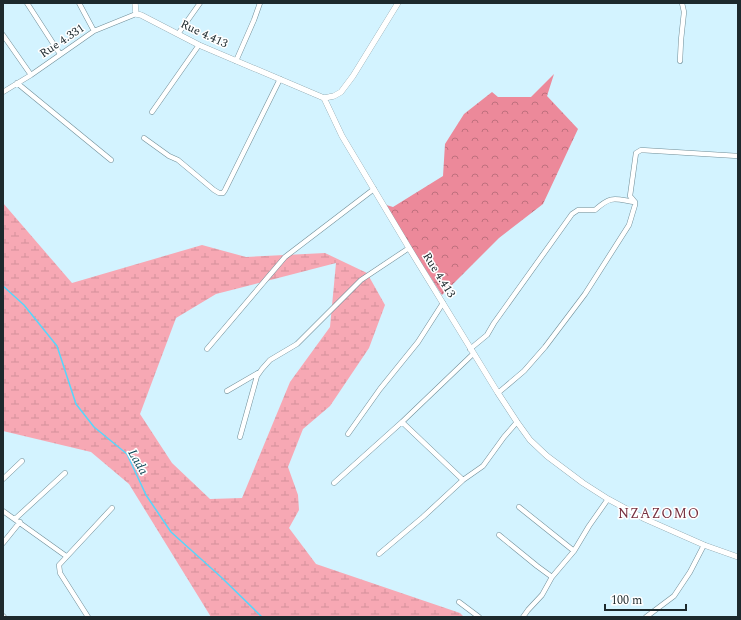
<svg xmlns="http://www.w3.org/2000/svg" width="741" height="620" viewBox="0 0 741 620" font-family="Spectral,serif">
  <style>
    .forest { fill: url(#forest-crowns) }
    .wetland { fill: url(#wetland-marsh); fill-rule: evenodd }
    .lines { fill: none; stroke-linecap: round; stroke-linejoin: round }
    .stream { stroke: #56d6fc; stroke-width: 1.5 }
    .minor-casing { stroke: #708e98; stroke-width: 5.5 }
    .tertiary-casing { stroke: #708e98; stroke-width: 6 }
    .minor { stroke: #fff; stroke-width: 4.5 }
    .tertiary { stroke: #fff; stroke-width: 5.5 }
    .labels { text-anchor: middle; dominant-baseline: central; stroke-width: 3; stroke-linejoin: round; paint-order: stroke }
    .street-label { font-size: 12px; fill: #1d292d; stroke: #fff }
    .water-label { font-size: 13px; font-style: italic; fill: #023e4e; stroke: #fff }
    .quarter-label { font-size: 14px; letter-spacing: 1px; fill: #783140; stroke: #fff }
  </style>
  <defs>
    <pattern id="forest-crowns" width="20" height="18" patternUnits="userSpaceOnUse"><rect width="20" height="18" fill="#ec899a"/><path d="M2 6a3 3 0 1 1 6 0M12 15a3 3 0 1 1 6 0" fill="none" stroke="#bf707e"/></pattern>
    <pattern id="wetland-marsh" width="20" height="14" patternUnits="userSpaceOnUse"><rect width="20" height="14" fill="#f7a8b4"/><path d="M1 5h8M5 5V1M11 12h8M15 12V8" fill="none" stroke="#d3919b"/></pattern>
  </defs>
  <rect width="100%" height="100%" fill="#d3f3ff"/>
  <!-- forest -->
  <path class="forest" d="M 554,74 L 547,96 L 578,129 L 543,204 L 499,238 L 442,295 L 383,204 L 393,207 L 443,176 L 445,144 L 464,114 L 492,92 L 498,97 L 531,97 Z"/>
  <!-- wetland -->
  <path class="wetland" d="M 3,203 L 72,283 L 202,245 L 246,257 L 325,253 L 367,273 L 385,305 L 369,348 L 330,406 L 303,429 L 288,467 L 298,495 L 299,510 L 289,528 L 316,564 L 460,613 L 464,617 L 211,617 L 129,484 L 91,452 L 3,431 ZM 336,263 L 330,327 L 290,382 L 242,498 L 210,499 L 172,463 L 140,414 L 176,318 L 216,294 Z"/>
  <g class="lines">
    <!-- stream -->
    <path class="stream" d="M 3,286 L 24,305 L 57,346 L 76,404 L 94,427 L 127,454 L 146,495 L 171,532 L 221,577 L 262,617"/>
    <defs>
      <path id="minor" d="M 27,3 L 60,54
        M 79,3 L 94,31
        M 178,34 L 200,3
        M 3,35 L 31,75
        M 236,61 L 254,20 L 260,3
        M 680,61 L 681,40 L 684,12 L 682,3
        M 17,83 L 111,160
        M 3,92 L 31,75 L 94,31 L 136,14
        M 152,112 L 199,45
        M 144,138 L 169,156 L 178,160 L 214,190 L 219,193 L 223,193 L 225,190 L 280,79
        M 207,349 L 285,257 L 374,189
        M 470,349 L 487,335 L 494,323 L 572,214 L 578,210 L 595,210 C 612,195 614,199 635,202
        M 227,391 L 258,373
        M 498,393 L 524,371 L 545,347 L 585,294 L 629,225 L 635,205 L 635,202 L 630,196 L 636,153 L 641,150 L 738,156
        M 402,422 L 463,480
        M 348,434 L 380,389 L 418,342 L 443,303
        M 240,437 L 257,376 L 262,369 L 270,360 L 297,344 L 361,280 L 409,248
        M 3,479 L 22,461
        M 334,483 L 402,422 L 473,354
        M 519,507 L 574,551
        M 3,511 L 66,556
        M 15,519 L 65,473
        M 499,535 L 537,566 L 552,577
        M 3,543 L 20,522
        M 379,554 L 423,517 L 463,480 L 483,466 L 504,437 L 517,422
        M 459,602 L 479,617
        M 3,616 L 4,617
        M 88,617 L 60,573 L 59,565 L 112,508
        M 523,617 L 528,610 L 542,595 L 552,577 L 574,551 L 589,526 L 608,499
        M 646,617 L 674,596 L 690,572 L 704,545"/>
      <path id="tertiary" d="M 135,3 L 136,14 L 141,15 L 199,45 L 324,98 L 342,136 L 409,248 L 498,393 L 517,422 L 530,440 L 547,456 L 583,483 L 608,499 L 645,519 L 704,545 L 738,557
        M 324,98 L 334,96 L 341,92 L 353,76 L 398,3"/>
    </defs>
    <!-- minor casing -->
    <use href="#minor" class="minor-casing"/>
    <!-- tertiary casing -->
    <use href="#tertiary" class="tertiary-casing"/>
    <!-- minor -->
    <use href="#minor" class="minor"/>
    <!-- tertiary -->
    <use href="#tertiary" class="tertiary"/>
  </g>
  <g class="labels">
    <!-- street labels -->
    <g class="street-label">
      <text transform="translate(204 34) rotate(25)">Rue 4.413</text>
      <text transform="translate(62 41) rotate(-34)">Rue 4.331</text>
      <text transform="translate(439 275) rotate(58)">Rue 4.413</text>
    </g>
    <!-- water labels -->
    <g class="water-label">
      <text transform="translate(138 462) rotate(60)">Lada</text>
    </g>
    <!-- quarter labels -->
    <g class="quarter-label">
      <text x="659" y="513">NZAZOMO</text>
    </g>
  </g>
  <!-- border -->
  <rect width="741" height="620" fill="none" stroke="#1d292d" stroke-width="8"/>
  <!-- scale -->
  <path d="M605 604v6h81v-6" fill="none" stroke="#1d292d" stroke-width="2"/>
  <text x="611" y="604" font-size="12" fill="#1d292d" stroke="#ffffff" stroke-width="3" paint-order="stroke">100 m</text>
</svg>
